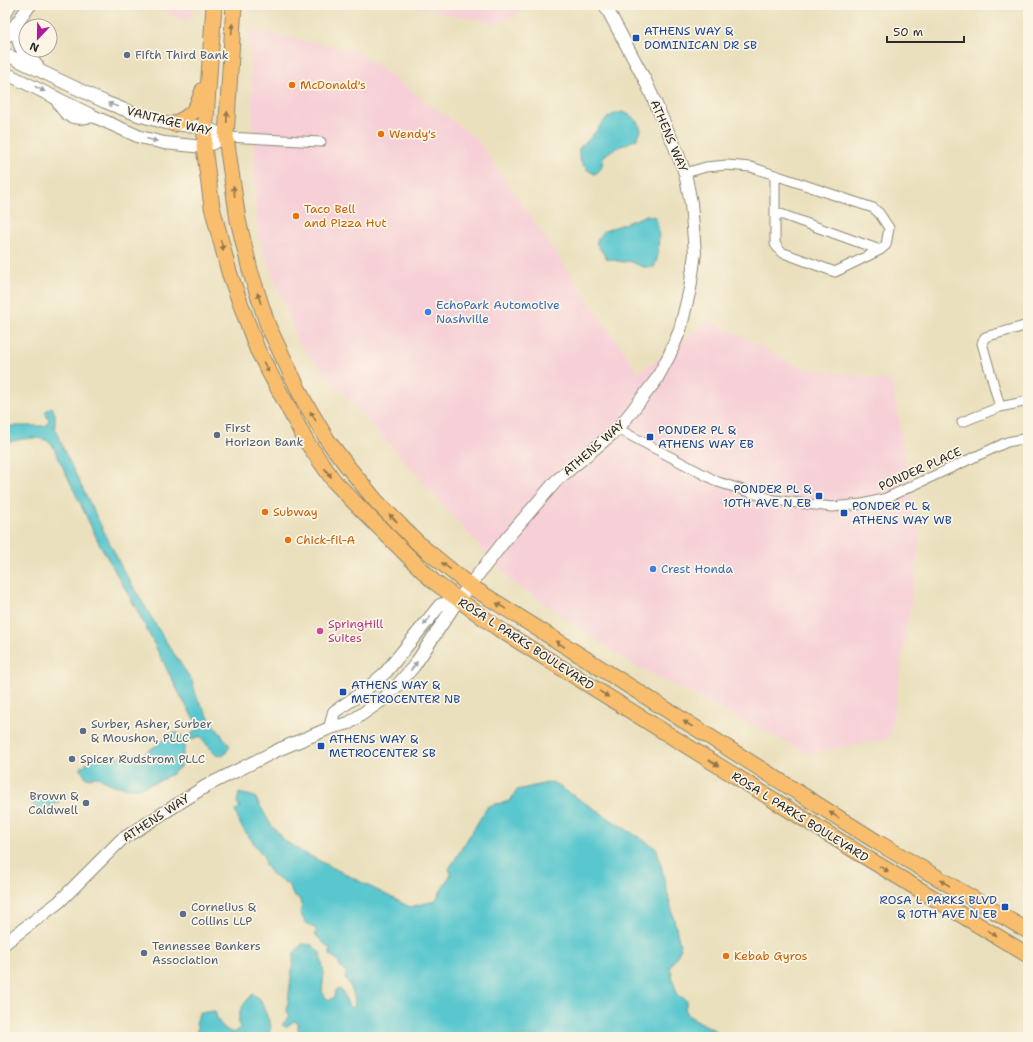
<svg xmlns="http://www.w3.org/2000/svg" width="1033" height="1042" viewBox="0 0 1033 1042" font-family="'Shantell Sans',sans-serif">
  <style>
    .built { fill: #f6cfd7 }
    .water { fill: #5ac7cf; stroke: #42797d }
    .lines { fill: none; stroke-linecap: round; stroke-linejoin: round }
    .minor-casing { stroke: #8a8674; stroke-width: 11 }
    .tertiary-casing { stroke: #8a8674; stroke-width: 14 }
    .primary-casing { stroke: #8a8674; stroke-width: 17 }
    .minor { stroke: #fff; stroke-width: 9 }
    .tertiary { stroke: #fff; stroke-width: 12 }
    .primary { stroke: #f9be6d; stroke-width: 15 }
    .oneway { fill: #92744c }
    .oneway2 { fill: #a0a0a0 }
    .transit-dot { fill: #1a4fb4; stroke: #fcf5e5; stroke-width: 1.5 }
    .service-dot { fill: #5c6f8a; stroke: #fcf5e5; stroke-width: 1.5 }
    .food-dot { fill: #e8710a; stroke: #fcf5e5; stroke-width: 1.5 }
    .shop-dot { fill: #3f7fe0; stroke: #fcf5e5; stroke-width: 1.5 }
    .hotel-dot { fill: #d1479c; stroke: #fcf5e5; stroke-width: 1.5 }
    .labels { text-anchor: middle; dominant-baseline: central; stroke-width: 3.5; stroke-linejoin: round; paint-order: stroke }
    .transit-label { font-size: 12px; fill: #164399; stroke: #fcf5e5; text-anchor: start }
    .service-label { font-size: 12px; fill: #4e5e75; stroke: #fcf5e5; text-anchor: start }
    .food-label { font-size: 12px; fill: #c56008; stroke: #fcf5e5; text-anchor: start }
    .street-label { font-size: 12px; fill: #2b2b2b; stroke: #fcf5e5 }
    .shop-label { font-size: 12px; fill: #366cbe; stroke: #fcf5e5; text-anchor: start }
    .hotel-label { font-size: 12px; fill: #b23c85; stroke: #fcf5e5; text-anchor: start }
  </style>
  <rect width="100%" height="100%" fill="#fcf5e5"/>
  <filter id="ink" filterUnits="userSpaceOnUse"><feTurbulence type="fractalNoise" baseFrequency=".025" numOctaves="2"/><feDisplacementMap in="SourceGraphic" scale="8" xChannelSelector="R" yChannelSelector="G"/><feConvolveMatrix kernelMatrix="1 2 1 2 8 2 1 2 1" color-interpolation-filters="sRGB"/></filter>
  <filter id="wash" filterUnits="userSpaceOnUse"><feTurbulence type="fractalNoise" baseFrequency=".012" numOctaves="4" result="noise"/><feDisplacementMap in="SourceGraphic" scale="16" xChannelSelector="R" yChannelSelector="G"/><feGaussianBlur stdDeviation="0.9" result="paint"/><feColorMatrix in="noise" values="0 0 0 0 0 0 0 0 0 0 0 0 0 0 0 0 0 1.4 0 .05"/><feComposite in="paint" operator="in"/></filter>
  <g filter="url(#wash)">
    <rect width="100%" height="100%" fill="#eae0bd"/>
    <!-- built -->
    <path class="built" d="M 148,5 L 195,5 L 189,22 Z
      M 402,5 L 532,5 L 499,24 Z
      M 249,29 L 357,51 L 476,138 L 639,373 L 709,320 L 800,367 L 892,381 L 920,540 L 890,738 L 809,754 L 632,664 L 510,580 L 300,345 L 257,233 Z"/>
    <!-- water -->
    <path class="water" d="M 623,112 C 632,115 638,121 641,130 L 637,139 L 612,150 L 603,157 C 602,165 603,169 595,174 C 583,169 578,160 579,148 C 583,144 588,141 591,137 C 603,124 604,115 623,112 Z
      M 647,215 L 655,217 C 660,223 660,259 654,267 L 643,267 L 629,261 L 624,262 L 607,259 L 596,243 L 602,232 Z
      M 52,407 L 55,414 L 55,428 L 67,457 L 122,568 L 163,637 L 192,681 L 197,698 L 213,724 L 230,746 L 225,754 L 217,756 L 213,752 L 200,736 L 186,741 L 180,767 L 172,774 L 157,782 L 138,788 L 128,788 L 113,785 L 98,777 L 86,778 L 80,768 L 101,753 L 105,760 L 115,753 L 119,758 L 129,751 L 132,757 L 141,756 L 174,733 L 178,733 L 185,738 L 197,730 L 199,727 L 182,699 L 136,608 L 99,543 L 52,444 C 40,433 19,440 5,443 L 5,426 L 46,426 L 49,421 L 45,412 L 48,409 Z
      M 552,782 L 657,849 L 681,949 L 670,967 L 677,995 L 687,1000 L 685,1009 L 689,1016 L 727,1037 L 328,1037 L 323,1031 L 321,1030 L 317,1035 L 311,1035 L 298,1030 L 298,1023 L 294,1021 L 286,1027 L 282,1025 L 290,1016 L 287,1011 L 294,953 L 302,944 L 312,945 L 320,953 L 324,973 L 322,992 L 328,1000 L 334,998 L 336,990 L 340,989 C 346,994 345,1002 351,1008 L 354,1008 C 357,997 351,987 345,977 L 347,973 L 340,967 L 338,960 L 330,955 L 330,950 L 315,934 L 317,930 L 305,922 L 300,912 L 302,908 L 299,898 L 293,895 L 288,884 L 273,876 L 265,865 L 264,857 L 241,826 L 235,811 L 240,807 L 237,803 L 239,793 L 255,797 L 271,825 L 285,841 L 304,853 L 410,907 L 435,901 L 451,874 L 449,869 L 488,806 L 510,801 L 517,790 Z
      M 38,793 L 43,799 L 52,793 L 56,799 L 65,793 L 67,796 L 40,814 L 29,800 Z
      M 253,994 L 260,999 L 271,1026 L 268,1037 L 248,1037 L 244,1034 L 240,1037 L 192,1037 L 198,1029 L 196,1024 L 199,1013 L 215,1011 C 218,1023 222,1028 233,1033 L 240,1028 C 236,1013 243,1004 253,994 Z"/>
  </g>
  <g filter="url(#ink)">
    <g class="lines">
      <defs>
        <path id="minor" d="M 226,137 L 321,142
          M 685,173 L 706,167 L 727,165 L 751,167 L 873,208 L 879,213 L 889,228 L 886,245 L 880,250 L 835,272 L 781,252 L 775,244 L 775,176
          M 775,212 L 880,250
          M 1000,407 L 1028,401
          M 962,422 L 1000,407 L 982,343 L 985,337 L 1028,325
          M 618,429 L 718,482 L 774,500 L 832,507 L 862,504 L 886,498 L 1007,442 L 1028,438"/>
        <path id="tertiary" d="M 5,13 L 10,5
          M 18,22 C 16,44 20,51 37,65
          M 5,37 L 8,35 L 30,5
          M 5,54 L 105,102 L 138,115 L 170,124 L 205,127 L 226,137
          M 5,73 L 93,116 L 140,137 L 164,143 L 204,147 L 226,137
          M 55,97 C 67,118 70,120 93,116
          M 330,728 L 334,712 L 363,692 L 386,672 L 440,605 L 458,600
          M 5,943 L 59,902 L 121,840 L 206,786 L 280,749 L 330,728 L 349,723 L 381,701 L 395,688 L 414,666 L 458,600 L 506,539 L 557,480 L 618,429 L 656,380 L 669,356 L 680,330 L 690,289 L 695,253 L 691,203 L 685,173 L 675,147 L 645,80 L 605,5"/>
        <path id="primary" d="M 214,5 L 204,147 L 212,207 L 229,272 L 257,349 L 306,441 L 334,481 L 358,506 L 433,581 L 499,629 L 862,855 L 1028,955
          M 234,5 L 226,137 L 238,220 L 250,270 L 268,326 L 303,399 L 328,441 L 348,467 L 376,501 L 420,545 L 470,586 L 877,842 L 1028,931
          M 174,124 C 193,115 196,111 203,90"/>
      </defs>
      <!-- minor casing -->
      <use href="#minor" class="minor-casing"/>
      <!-- tertiary casing -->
      <use href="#tertiary" class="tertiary-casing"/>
      <!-- primary casing -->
      <use href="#primary" class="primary-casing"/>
      <!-- minor -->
      <use href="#minor" class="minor"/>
      <!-- tertiary -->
      <use href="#tertiary" class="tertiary"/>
      <!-- primary -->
      <use href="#primary" class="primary"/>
    </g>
    <!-- one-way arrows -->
    <defs><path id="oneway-solid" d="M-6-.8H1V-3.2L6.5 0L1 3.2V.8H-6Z"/></defs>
    <g class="oneway">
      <use href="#oneway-solid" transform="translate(232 29) rotate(-86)"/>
      <use href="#oneway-solid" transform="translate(227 117) rotate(-87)"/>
      <use href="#oneway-solid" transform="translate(234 191) rotate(-98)"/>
      <use href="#oneway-solid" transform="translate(222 245) rotate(75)"/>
      <use href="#oneway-solid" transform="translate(259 298) rotate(-108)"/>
      <use href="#oneway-solid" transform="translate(266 367) rotate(63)"/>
      <use href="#oneway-solid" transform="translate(313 416) rotate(-121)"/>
      <use href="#oneway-solid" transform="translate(328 473) rotate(52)"/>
      <use href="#oneway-solid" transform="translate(393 518) rotate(-135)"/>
      <use href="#oneway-solid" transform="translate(446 566) rotate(-143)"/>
      <use href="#oneway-solid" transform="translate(501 606) rotate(-148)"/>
      <use href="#oneway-solid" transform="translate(560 644) rotate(-147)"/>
      <use href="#oneway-solid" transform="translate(604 694) rotate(32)"/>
      <use href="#oneway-solid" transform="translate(688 724) rotate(-148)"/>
      <use href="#oneway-solid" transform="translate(714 763) rotate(32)"/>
      <use href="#oneway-solid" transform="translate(834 815) rotate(-148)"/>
      <use href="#oneway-solid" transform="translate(884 869) rotate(31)"/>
      <use href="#oneway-solid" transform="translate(945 883) rotate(-149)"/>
      <use href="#oneway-solid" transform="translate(992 933) rotate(31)"/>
    </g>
    <g class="oneway2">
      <use href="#oneway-solid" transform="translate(40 89) rotate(27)"/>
      <use href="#oneway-solid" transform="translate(113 105) rotate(-158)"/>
      <use href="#oneway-solid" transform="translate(152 140) rotate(14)"/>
      <use href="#oneway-solid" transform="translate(427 621) rotate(128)"/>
      <use href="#oneway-solid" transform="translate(414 666) rotate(-54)"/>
    </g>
  </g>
  <!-- markers -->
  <g class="transit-dot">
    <rect x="632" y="34" width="8" height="8" rx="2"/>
    <rect x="646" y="433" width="8" height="8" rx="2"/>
    <rect x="815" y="492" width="8" height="8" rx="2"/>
    <rect x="840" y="509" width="8" height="8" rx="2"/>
    <rect x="339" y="688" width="8" height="8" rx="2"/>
    <rect x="317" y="742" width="8" height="8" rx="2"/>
    <rect x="1001" y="903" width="8" height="8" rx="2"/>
  </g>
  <g class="service-dot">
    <circle cx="127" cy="55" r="4"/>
    <circle cx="217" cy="435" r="4"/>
    <circle cx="83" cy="731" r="4"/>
    <circle cx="72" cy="759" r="4"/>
    <circle cx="86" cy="803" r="4"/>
    <circle cx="183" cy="914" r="4"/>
    <circle cx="144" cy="953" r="4"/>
  </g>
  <g class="food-dot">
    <circle cx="292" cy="85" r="4"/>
    <circle cx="381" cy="134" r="4"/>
    <circle cx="296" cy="216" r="4"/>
    <circle cx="265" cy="512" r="4"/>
    <circle cx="288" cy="540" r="4"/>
    <circle cx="726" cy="956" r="4"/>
  </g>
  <g class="shop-dot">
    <circle cx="428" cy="312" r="4"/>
    <circle cx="653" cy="569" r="4"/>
  </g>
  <circle class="hotel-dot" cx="320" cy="631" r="4"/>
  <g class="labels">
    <!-- transit labels -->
    <g class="transit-label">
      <text x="644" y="31">ATHENS WAY &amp;<tspan x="644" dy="14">DOMINICAN DR SB</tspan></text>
      <text x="658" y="430">PONDER PL &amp;<tspan x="658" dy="14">ATHENS WAY EB</tspan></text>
      <text x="811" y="489" text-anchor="end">PONDER PL &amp;<tspan x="811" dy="14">10TH AVE N EB</tspan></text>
      <text x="852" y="506">PONDER PL &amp;<tspan x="852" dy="14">ATHENS WAY WB</tspan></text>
      <text x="351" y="685">ATHENS WAY &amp;<tspan x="351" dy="14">METROCENTER NB</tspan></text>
      <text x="329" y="739">ATHENS WAY &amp;<tspan x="329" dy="14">METROCENTER SB</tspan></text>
      <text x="997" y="900" text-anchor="end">ROSA L PARKS BLVD<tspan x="997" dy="14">&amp; 10TH AVE N EB</tspan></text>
    </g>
    <!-- service labels -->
    <g class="service-label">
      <text x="135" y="55">Fifth Third Bank</text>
      <text x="225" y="428">First<tspan x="225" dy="14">Horizon Bank</tspan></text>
      <text x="91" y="724">Surber, Asher, Surber<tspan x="91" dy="14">&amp; Moushon, PLLC</tspan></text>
      <text x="80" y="759">Spicer Rudstrom PLLC</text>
      <text x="78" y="796" text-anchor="end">Brown &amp;<tspan x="78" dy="14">Caldwell</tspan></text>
      <text x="191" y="907">Cornelius &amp;<tspan x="191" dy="14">Collins LLP</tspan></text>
      <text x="152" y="946">Tennessee Bankers<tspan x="152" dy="14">Association</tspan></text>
    </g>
    <!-- food labels -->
    <g class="food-label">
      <text x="300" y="85">McDonald's</text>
      <text x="389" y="134">Wendy's</text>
      <text x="304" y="209">Taco Bell<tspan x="304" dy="14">and Pizza Hut</tspan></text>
      <text x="273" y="512">Subway</text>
      <text x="296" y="540">Chick-fil-A</text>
      <text x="734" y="956">Kebab Gyros</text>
    </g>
    <!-- street labels -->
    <g class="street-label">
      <text transform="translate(169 121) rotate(14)">VANTAGE WAY</text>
      <text transform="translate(669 136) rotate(67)">ATHENS WAY</text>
      <text transform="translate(594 448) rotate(-41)">ATHENS WAY</text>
      <text transform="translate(920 469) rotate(-24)">PONDER PLACE</text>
      <text transform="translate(526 644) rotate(33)">ROSA L PARKS BOULEVARD</text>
      <text transform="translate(800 817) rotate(32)">ROSA L PARKS BOULEVARD</text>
      <text transform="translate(156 818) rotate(-33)">ATHENS WAY</text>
    </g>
    <!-- shop labels -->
    <g class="shop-label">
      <text x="436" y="305">EchoPark Automotive<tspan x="436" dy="14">Nashville</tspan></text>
      <text x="661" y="569">Crest Honda</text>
    </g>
    <!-- hotel labels -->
    <g class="hotel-label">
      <text x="328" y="624">SpringHill<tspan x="328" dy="14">Suites</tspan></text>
    </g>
  </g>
  <!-- margin -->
  <rect width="1033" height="1042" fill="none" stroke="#fcf5e5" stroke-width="20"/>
  <!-- north arrow -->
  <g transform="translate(38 38) rotate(202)"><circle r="19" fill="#fcf5e5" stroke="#a8a49b"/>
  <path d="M0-3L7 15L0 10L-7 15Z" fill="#b5179e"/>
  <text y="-6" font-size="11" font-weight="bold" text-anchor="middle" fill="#2b2b2b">N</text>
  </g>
  <!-- scale -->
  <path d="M887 36v6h77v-6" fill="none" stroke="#2b2b2b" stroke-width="2"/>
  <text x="893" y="36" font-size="12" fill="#2b2b2b" stroke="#fcf5e5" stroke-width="3" paint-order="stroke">50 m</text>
</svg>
